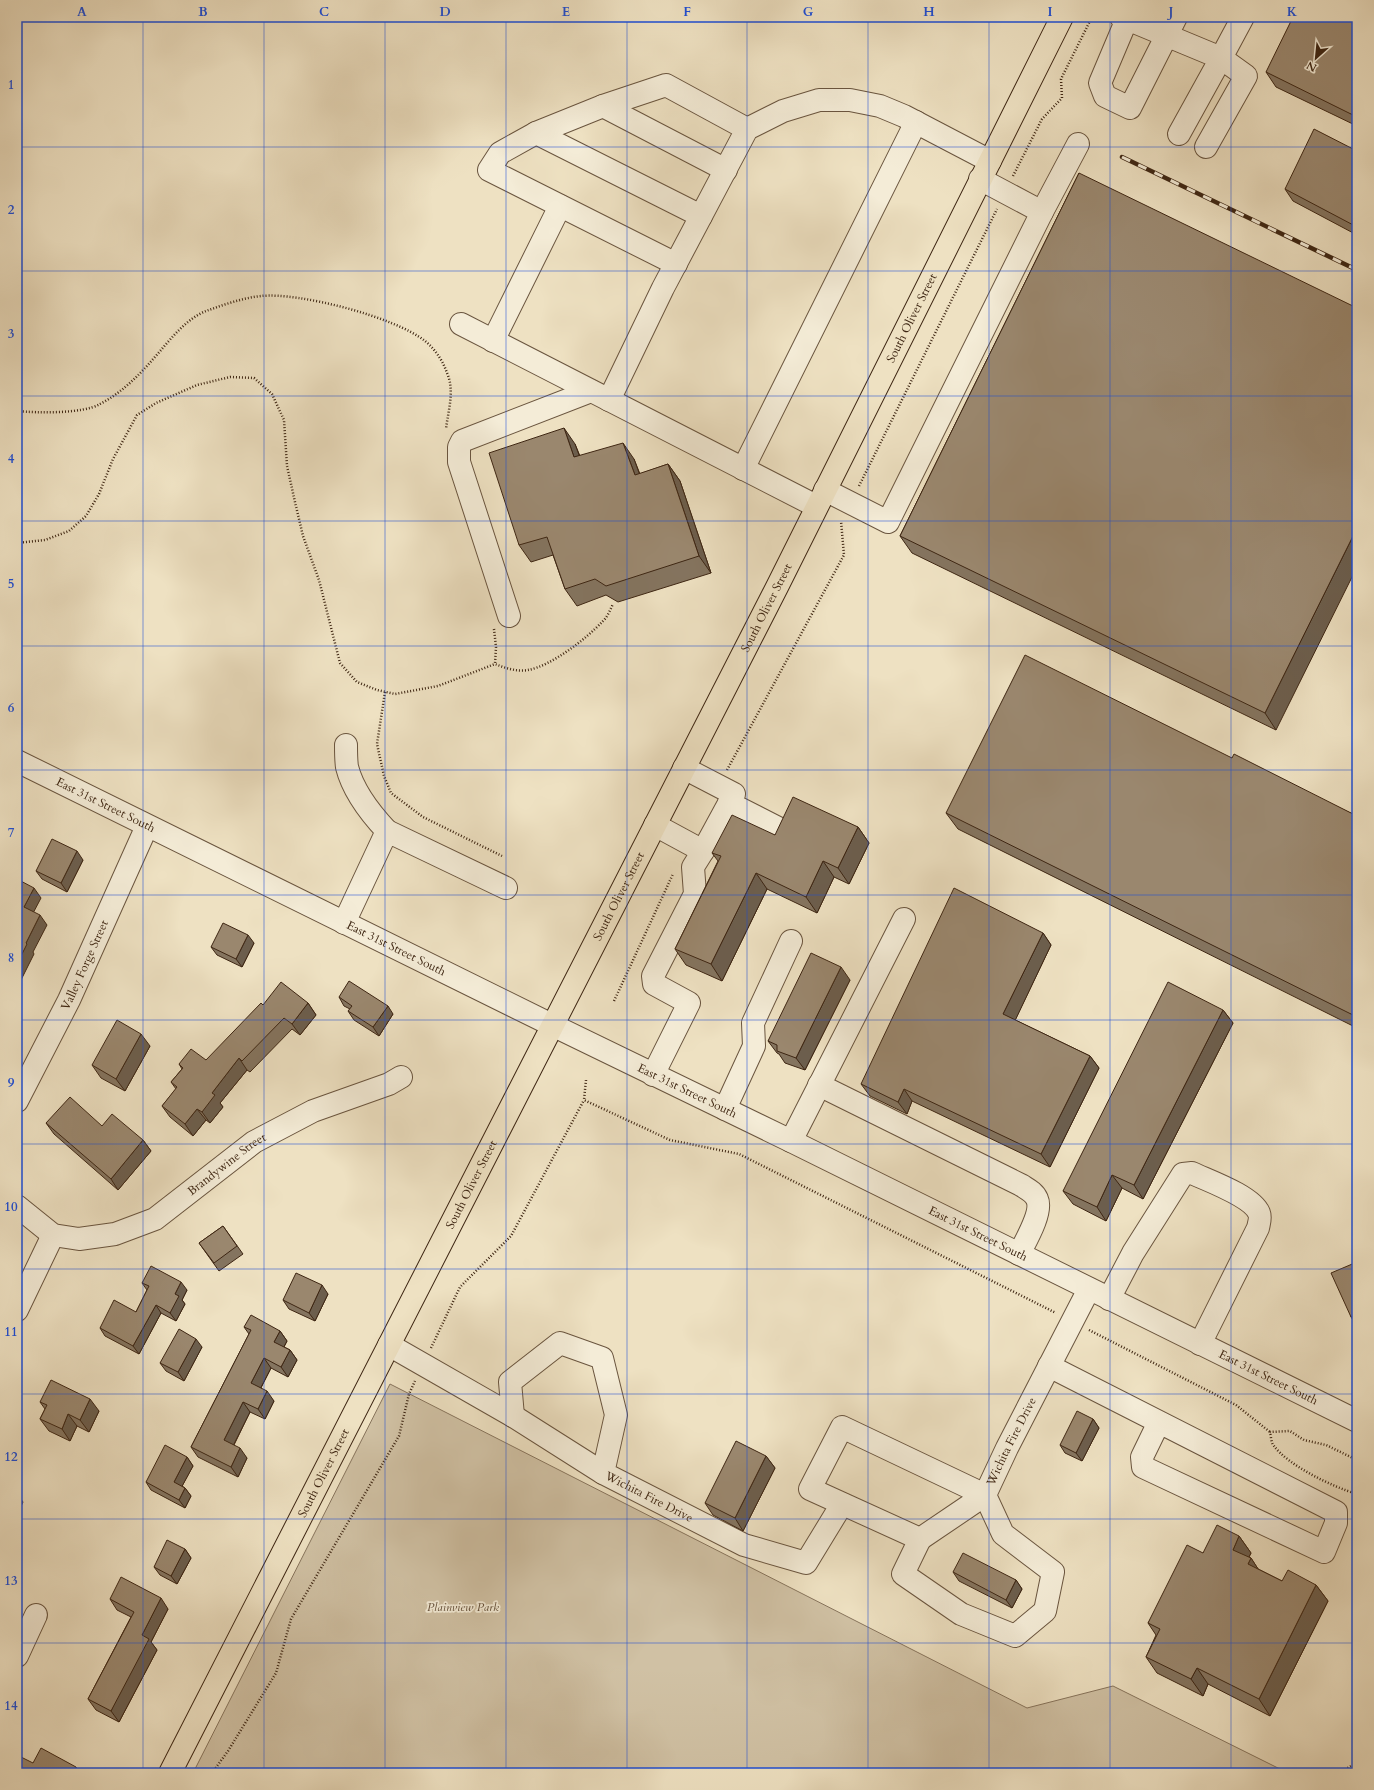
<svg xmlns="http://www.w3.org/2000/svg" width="1374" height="1790" viewBox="0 0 1374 1790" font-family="Cardo,serif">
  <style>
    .green { fill: #d0c1a4; stroke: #87745c }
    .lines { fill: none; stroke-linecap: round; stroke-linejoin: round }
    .minor-casing { stroke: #6a553f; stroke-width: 24 }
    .major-casing { stroke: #3e2613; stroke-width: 24 }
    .path { stroke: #3e2613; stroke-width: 2.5; stroke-dasharray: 1 2; stroke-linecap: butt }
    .minor { stroke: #f4ecd7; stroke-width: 22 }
    .major { stroke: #eee1c2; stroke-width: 22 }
    .rail-casing { stroke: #3e2613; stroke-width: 4.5 }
    .rail { stroke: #f4ecd7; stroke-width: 3; stroke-dasharray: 9; stroke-linecap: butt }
    .wall { fill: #84745f; stroke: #3e2613 }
    .shaded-wall { fill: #6c5e4d; stroke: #3e2613 }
    .building { fill: #9a876e; stroke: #3e2613 }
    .grid { fill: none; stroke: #1d4ed8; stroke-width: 1; stroke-opacity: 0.55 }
    .labels { text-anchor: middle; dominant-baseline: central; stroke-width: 3.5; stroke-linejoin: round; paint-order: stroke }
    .street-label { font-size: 12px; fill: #3e2613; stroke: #f4ecd7 }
    .park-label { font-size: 12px; font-style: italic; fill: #624d37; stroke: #f4ecd7 }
    .neatline { fill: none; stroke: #1d4ed8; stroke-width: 1.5 }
    .grid-label { font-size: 13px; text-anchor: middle; font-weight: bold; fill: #1d4ed8 }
  </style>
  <rect width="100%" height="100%" fill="#eee1c2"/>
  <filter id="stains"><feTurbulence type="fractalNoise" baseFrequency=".005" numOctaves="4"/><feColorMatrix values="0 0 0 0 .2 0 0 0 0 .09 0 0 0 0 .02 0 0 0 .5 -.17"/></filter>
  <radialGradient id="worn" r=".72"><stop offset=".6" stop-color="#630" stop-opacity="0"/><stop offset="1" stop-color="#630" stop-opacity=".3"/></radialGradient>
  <!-- green -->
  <path class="green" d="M 390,1384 L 1027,1708 L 1113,1686 L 1288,1773 L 193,1773 Z"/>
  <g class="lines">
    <defs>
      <g id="minor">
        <path d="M 1121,17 L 1127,19 L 1100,83 L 1105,96 L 1130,108 L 1176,17"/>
        <path d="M 1129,17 L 1127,19 L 1221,58 L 1179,134"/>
        <path d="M 603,106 L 726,170"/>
        <path d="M 536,133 L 701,216"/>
        <path d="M 1206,147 L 1246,76 L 1221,58 L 1243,17"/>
        <path d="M 1042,212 L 1078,144"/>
        <path d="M 676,264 L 489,170 L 500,153 L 536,133 L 603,106 L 666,85 L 747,129"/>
        <path d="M 461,324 L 816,506"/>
        <path d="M 493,341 L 560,206"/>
        <path d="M 609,400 L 663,288 L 747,129 L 783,111 L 819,100 L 850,100 L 880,106 L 904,116 L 990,161"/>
        <path d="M 743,469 L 916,122"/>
        <path d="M 825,490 L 888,522 L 1042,212 L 980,179"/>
        <path d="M 509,616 L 459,462 L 459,447 L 462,441 L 591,391"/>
        <path d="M 346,745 C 346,752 346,760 347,767 C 353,791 371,814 387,831"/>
        <path id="s1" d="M 17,761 L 552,1025 L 791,1141 L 1357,1421"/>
        <path d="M 729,803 L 780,829"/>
        <path d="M 655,825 L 703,851"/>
        <path d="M 344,923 L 387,831 L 506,888"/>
        <path d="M 653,1075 L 689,1003 L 654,984 L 653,976 L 695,894 L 693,867 L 703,851 L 734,794 L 684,768"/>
        <path d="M 819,1085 L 1021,1185 C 1027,1189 1034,1192 1037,1199 C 1043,1212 1025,1242 1019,1254"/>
        <path id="s2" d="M 17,1101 L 69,1000 L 147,826"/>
        <path d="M 725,1109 L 754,1046 L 753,1023 L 791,941"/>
        <path d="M 791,1141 L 904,919"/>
        <path id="s3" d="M 17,1206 L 53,1235 L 79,1239 L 115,1234 L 155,1219 L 254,1142 L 313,1111 L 389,1084 L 401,1077"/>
        <path d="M 1109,1299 L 1133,1253 L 1183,1174 L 1192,1173 C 1209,1181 1252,1196 1259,1213 C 1261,1218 1259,1223 1258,1228 L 1200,1344"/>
        <path d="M 17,1310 L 53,1235"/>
        <path id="s4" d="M 389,1345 L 513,1416 L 510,1382 L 560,1343 L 602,1358 L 616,1415 L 603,1473 L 744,1545 L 806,1563 L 842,1504"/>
        <path d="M 1049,1366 L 1336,1512 L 1336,1523 L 1324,1552 L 1143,1467 L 1142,1457 L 1159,1422"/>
        <path d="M 513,1416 L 603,1473"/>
        <path d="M 842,1427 L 985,1495 L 920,1539 L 810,1489 Z"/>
        <path id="s5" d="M 920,1539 L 903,1574 L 961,1614 L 1015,1636 L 1045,1611 L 1053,1572 L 1003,1534 L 985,1495 L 1007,1448 L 1089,1289"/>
        <path d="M 17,1656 L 36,1615"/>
      </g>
      <g id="major">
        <path id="s6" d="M 170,1773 L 777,587 L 1062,17"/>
      </g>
    </defs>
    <!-- minor casing -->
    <use href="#minor" class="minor-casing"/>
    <!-- major casing -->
    <use href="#major" class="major-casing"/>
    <!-- path -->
    <path class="path" d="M 1013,176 L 1042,119 L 1062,98 L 1061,79 L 1092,17
      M 17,411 C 37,413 83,414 100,404 C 125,391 143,371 161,350 C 173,336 188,318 206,311 C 223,305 242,298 261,296 C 299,292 395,317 425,341 C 435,349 443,361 447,373 C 455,391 448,411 446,429
      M 859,486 L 997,209
      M 17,543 L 45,540 L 69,531 L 86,516 L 99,494 L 113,459 L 137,415 L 156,403 L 197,385 L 230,377 L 254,378 L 272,394 L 284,420 L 287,466 L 295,502 L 303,536 L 319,580 L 340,663 L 357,682 L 377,690 L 395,694 L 438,686 L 495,664
      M 494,629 L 496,647 L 495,664 C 505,668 517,672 528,670 C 551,666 586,639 602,622 C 607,618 610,610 613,604
      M 385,692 L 377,744 L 384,776 L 391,793 L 423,817 L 502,856
      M 727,770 L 844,555 L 841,521
      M 614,1001 L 673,874
      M 586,1080 L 584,1100 L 670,1140 L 739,1154 L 1056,1313
      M 1089,1330 L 1236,1405 L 1270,1432
      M 431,1348 L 460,1287 L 511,1236 L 584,1100
      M 1357,1460 L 1326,1445 L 1304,1440 L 1290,1431 L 1270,1432 C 1271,1436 1271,1443 1274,1446 C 1289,1466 1333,1487 1357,1494
      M 212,1773 L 228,1751 L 276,1673 L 291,1619 L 399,1436 L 409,1394 L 415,1381
      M 1340,1773 L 1357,1762"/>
    <!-- minor -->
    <use href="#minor" class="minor"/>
    <!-- major -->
    <use href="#major" class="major"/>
    <defs>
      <path id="rail" d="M 1122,157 L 1357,270"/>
    </defs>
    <!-- rail casing -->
    <use href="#rail" class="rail-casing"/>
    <!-- rail -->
    <use href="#rail" class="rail"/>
  </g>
  <!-- wall -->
  <path class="wall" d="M 1357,17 L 1357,126 L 1276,87 L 1266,72 Z
    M 1357,151 L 1357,235 L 1293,201 L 1285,189 Z
    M 1079,173 L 1276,730 L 912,553 L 900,536 Z
    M 575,444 L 580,456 L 634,459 L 640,474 L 668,464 L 680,481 L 711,573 L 618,602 L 606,595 L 577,606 L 565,589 L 553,555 L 531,562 L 519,545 Z
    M 1232,758 L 1357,816 L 1357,1028 L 958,829 L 946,813 Z
    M 858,827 L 869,843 L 849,884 L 834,877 L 817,913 L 767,889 L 722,981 L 686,965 L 675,949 L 718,861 L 712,853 L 775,835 Z
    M 83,860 L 67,892 L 42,879 L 36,871 Z
    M 1043,933 L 1051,945 L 1015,1020 L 1090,1056 L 1099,1068 L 1050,1167 L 912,1101 L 907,1114 L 870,1096 L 861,1084 Z
    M 254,943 L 242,967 L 217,955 L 211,947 Z
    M 850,980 L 805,1070 L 785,1063 L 779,1054 L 777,1053 L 768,1041 Z
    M 339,997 L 393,1014 L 379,1036 L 354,1020 L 348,1011 L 350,1009 L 344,1006 Z
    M 308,1003 L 316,1015 L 300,1035 L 292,1029 L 250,1072 L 247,1070 L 220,1103 L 223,1107 L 210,1123 L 206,1120 L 193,1136 L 170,1117 L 162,1106 L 176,1089 L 171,1082 L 182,1069 L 179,1064 L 206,1060 Z
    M 1223,1010 L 1233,1023 L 1143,1199 L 1122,1188 L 1106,1221 L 1073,1204 L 1063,1191 Z
    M 150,1046 L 125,1091 L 101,1078 L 92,1065 Z
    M 46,1123 L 102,1126 L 143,1140 L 151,1151 L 118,1190 L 54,1134 Z
    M 223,1226 L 243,1254 L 219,1271 L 199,1243 Z
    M 1357,1262 L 1357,1326 L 1351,1317 Z
    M 142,1283 L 187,1290 L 182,1300 L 185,1304 L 176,1321 L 161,1313 L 139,1354 L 105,1336 L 100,1328 L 136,1312 L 147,1290 Z
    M 328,1294 L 315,1321 L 289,1309 L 283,1300 Z
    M 244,1327 L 280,1331 L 287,1341 L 284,1347 L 290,1350 L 297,1360 L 288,1377 L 271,1368 L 261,1388 L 274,1401 L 265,1419 L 250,1412 L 234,1445 L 247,1458 L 238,1477 L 198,1457 L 191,1447 L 249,1334 Z
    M 202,1347 L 184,1381 L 166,1371 L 160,1363 Z
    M 40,1402 L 99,1411 L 89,1432 L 77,1426 L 70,1441 L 49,1431 L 40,1419 L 45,1409 Z
    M 1093,1419 L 1099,1428 L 1082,1461 L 1065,1453 L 1060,1445 Z
    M 766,1456 L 775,1468 L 743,1531 L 713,1515 L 705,1503 Z
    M 187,1457 L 193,1466 L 182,1486 L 185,1488 L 191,1496 L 185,1508 L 151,1490 L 146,1482 Z
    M 1239,1536 L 1251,1553 L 1249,1557 L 1251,1558 L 1258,1569 L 1282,1581 L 1316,1585 L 1328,1601 L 1270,1716 L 1208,1684 L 1203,1696 L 1157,1673 L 1146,1657 L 1156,1635 L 1148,1623 L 1203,1553 Z
    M 185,1549 L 191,1558 L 177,1584 L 160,1575 L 154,1567 Z
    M 953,1572 L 1016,1580 L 1022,1589 L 1012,1608 L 959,1581 Z
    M 110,1599 L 168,1609 L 151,1642 L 157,1650 L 119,1722 L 96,1710 L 88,1699 L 131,1617 L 117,1610 Z"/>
  <!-- shaded-wall -->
  <path class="shaded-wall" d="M 564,428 L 575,444 L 586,474 L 574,457 Z
    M 623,443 L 634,459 L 646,492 L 635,475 Z
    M 668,464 L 680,481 L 711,573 L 699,556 Z
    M 1357,528 L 1357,567 L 1276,730 L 1265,713 Z
    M 858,827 L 869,843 L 849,884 L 838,868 Z
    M 77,851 L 83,860 L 67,892 L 61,883 Z
    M 823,861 L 834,877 L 817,913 L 806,897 Z
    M 756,873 L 767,889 L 722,981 L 711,964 Z
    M 34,888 L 41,898 L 31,917 L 24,907 Z
    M 40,915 L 47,925 L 33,952 L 34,954 L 17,988 L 17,964 L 26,943 Z
    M 1043,933 L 1051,945 L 1012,1027 L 1003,1014 Z
    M 248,935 L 254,943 L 242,967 L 236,959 Z
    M 841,967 L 850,980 L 805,1070 L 796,1058 Z
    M 308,1003 L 316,1015 L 300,1035 L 292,1024 Z
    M 388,1006 L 393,1014 L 379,1036 L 373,1027 Z
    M 1223,1010 L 1233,1023 L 1143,1199 L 1134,1185 Z
    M 141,1034 L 150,1046 L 125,1091 L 116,1079 Z
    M 1090,1056 L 1099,1068 L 1050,1167 L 1041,1154 Z
    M 239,1058 L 247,1070 L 220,1103 L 223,1107 L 210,1123 L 202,1112 L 212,1093 Z
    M 904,1089 L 912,1101 L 907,1114 L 898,1102 Z
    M 197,1109 L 206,1120 L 193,1136 L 185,1124 Z
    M 143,1140 L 151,1151 L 118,1190 L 111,1179 Z
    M 1112,1175 L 1122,1188 L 1106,1221 L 1097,1207 Z
    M 181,1282 L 187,1290 L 182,1300 L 185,1304 L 176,1321 L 170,1313 L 175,1294 Z
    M 322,1285 L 328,1294 L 315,1321 L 309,1313 Z
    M 156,1305 L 161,1313 L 139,1354 L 133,1346 Z
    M 280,1331 L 287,1341 L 281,1352 L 274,1342 Z
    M 196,1339 L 202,1347 L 184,1381 L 178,1372 Z
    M 290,1350 L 297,1360 L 288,1377 L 281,1367 Z
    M 264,1358 L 271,1368 L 258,1393 L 251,1383 Z
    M 267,1391 L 274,1401 L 265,1419 L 258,1409 Z
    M 90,1399 L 99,1411 L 89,1432 L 80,1420 Z
    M 243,1402 L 250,1412 L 231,1450 L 224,1440 Z
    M 68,1414 L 77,1426 L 70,1441 L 62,1429 Z
    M 1093,1419 L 1099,1428 L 1082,1461 L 1076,1453 Z
    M 240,1448 L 247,1458 L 238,1477 L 231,1467 Z
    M 766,1456 L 775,1468 L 743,1531 L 735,1518 Z
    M 187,1457 L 193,1466 L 180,1490 L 174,1482 Z
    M 185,1488 L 191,1496 L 185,1508 L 179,1500 Z
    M 17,1494 L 23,1502 L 17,1515 Z
    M 1239,1536 L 1251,1553 L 1244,1566 L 1233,1550 Z
    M 185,1549 L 191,1558 L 177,1584 L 171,1576 Z
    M 1251,1558 L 1262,1575 L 1248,1564 Z
    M 1016,1580 L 1022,1589 L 1012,1608 L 1006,1600 Z
    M 1316,1585 L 1328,1601 L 1270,1716 L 1259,1699 Z
    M 161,1598 L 168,1609 L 151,1642 L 157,1650 L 119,1722 L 111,1711 L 142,1635 Z
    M 1197,1668 L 1208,1684 L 1203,1696 L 1191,1679 Z
    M 76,1767 L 81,1773 L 73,1773 Z"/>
  <!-- building -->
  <path class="building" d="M 1293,17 L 1357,17 L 1357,117 L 1266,72 Z
    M 1314,129 L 1357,151 L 1357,227 L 1285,189 Z
    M 1079,173 L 1357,308 L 1357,528 L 1265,713 L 900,536 Z
    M 564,428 L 574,457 L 623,443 L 635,475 L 668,464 L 699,556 L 606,586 L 595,579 L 565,589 L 547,537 L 519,545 L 489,453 Z
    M 1025,655 L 1232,758 L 1234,754 L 1357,816 L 1357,1017 L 946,813 Z
    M 793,797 L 858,827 L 838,868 L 823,861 L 806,897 L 756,873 L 711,964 L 675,949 L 721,856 L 712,853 L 732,815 L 775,835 Z
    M 52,839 L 77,851 L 61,883 L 36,871 Z
    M 17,879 L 34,888 L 24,907 L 40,915 L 26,943 L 27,944 L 17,964 Z
    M 954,888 L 1043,933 L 1003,1014 L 1090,1056 L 1041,1154 L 904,1089 L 898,1102 L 861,1084 Z
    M 223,923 L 248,935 L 236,959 L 211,947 Z
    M 811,953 L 841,967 L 796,1058 L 777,1051 L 777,1045 L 768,1041 Z
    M 349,981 L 388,1006 L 373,1027 L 348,1011 L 352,1006 L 339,997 Z
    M 281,982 L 308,1003 L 292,1024 L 284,1018 L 242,1061 L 239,1058 L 212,1093 L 215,1095 L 202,1112 L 197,1109 L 185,1124 L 162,1106 L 177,1087 L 171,1082 L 183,1068 L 179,1064 L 191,1049 L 206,1060 L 261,1003 L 263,1005 Z
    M 1168,982 L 1223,1010 L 1134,1185 L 1112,1175 L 1097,1207 L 1063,1191 Z
    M 117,1020 L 141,1034 L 116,1079 L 92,1065 Z
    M 70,1097 L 102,1126 L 112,1114 L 143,1140 L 111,1179 L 46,1123 Z
    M 223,1226 L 237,1246 L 214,1263 L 199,1243 Z
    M 1357,1262 L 1357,1314 L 1351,1317 L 1331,1273 Z
    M 151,1266 L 181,1282 L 175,1294 L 179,1296 L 170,1313 L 156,1305 L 133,1346 L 100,1328 L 114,1300 L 136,1312 L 149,1286 L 142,1283 Z
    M 296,1273 L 322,1285 L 309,1313 L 283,1300 Z
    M 251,1315 L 280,1331 L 274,1342 L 290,1350 L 281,1367 L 264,1358 L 251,1383 L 267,1391 L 258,1409 L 243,1402 L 224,1440 L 240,1448 L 231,1467 L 191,1447 L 251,1330 L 244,1327 Z
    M 179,1329 L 196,1339 L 178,1372 L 160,1363 Z
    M 51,1380 L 90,1399 L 80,1420 L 68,1414 L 62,1429 L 40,1419 L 47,1405 L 40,1402 Z
    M 1077,1411 L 1093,1419 L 1076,1453 L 1060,1445 Z
    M 736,1441 L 766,1456 L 735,1518 L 705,1503 Z
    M 165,1445 L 187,1457 L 174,1482 L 185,1488 L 179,1500 L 146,1482 Z
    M 1217,1525 L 1239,1536 L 1233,1550 L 1251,1558 L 1248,1564 L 1282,1581 L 1288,1570 L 1316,1585 L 1259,1699 L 1197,1668 L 1191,1679 L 1146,1657 L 1160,1629 L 1148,1623 L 1187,1545 L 1203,1553 Z
    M 167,1540 L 185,1549 L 171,1576 L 154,1567 Z
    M 963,1553 L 1016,1580 L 1006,1600 L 953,1572 Z
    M 121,1577 L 161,1598 L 142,1635 L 149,1639 L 111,1711 L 88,1699 L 134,1612 L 110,1599 Z
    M 41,1748 L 76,1767 L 73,1773 L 17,1773 L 17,1755 L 33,1763 Z"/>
  <!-- grid -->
  <path class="grid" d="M 143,17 L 143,1773M 264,17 L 264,1773M 385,17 L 385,1773M 506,17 L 506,1773M 627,17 L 627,1773M 747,17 L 747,1773M 868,17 L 868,1773M 989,17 L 989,1773M 1110,17 L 1110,1773M 1231,17 L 1231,1773M 17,147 L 1357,147M 17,271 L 1357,271M 17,396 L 1357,396M 17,521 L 1357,521M 17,646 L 1357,646M 17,770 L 1357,770M 17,895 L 1357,895M 17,1020 L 1357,1020M 17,1144 L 1357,1144M 17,1269 L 1357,1269M 17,1394 L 1357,1394M 17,1519 L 1357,1519M 17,1643 L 1357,1643"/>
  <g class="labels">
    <!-- street labels -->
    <g class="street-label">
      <text stroke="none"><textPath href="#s6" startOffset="1633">South Oliver Street</textPath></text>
      <text stroke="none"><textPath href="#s6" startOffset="1309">South Oliver Street</textPath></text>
      <text stroke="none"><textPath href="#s1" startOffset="99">East 31st Street South</textPath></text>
      <text stroke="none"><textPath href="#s6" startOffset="985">South Oliver Street</textPath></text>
      <text stroke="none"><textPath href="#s1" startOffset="423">East 31st Street South</textPath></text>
      <text stroke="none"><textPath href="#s2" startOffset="152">Valley Forge Street</textPath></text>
      <text stroke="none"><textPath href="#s1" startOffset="747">East 31st Street South</textPath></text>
      <text stroke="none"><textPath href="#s3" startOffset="242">Brandywine Street</textPath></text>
      <text stroke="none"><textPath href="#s6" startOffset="661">South Oliver Street</textPath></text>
      <text stroke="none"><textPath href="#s1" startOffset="1071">East 31st Street South</textPath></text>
      <text stroke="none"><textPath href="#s1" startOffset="1395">East 31st Street South</textPath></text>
      <text stroke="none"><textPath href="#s5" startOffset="412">Wichita Fire Drive</textPath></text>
      <text stroke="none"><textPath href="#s6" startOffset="337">South Oliver Street</textPath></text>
      <text stroke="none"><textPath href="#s4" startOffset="455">Wichita Fire Drive</textPath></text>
    </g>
    <!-- park labels -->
    <g class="park-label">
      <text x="463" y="1607">Plainview Park</text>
    </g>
  </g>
  <!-- margin -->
  <rect width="1374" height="1790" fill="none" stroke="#eee1c2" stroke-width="44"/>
  <!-- north arrow -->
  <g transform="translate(1316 58) rotate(207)" stroke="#f4ecd7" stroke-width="3" paint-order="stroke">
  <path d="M0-3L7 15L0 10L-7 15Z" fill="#3e2613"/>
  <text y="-6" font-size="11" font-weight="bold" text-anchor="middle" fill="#3e2613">N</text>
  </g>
  <rect x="22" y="22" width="1330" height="1746" class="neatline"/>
  <g class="grid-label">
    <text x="82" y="16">A</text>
    <text x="203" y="16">B</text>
    <text x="324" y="16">C</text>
    <text x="445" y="16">D</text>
    <text x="566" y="16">E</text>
    <text x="687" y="16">F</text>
    <text x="808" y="16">G</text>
    <text x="929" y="16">H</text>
    <text x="1050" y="16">I</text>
    <text x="1171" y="16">J</text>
    <text x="1292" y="16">K</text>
    <text x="11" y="89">1</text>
    <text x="11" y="214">2</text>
    <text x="11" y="338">3</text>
    <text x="11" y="463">4</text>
    <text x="11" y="588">5</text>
    <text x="11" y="712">6</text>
    <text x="11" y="837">7</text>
    <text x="11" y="962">8</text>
    <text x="11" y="1087">9</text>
    <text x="11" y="1211">10</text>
    <text x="11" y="1336">11</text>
    <text x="11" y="1461">12</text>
    <text x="11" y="1585">13</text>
    <text x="11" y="1710">14</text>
  </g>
  <rect width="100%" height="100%" filter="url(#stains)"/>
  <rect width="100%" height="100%" fill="url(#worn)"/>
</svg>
